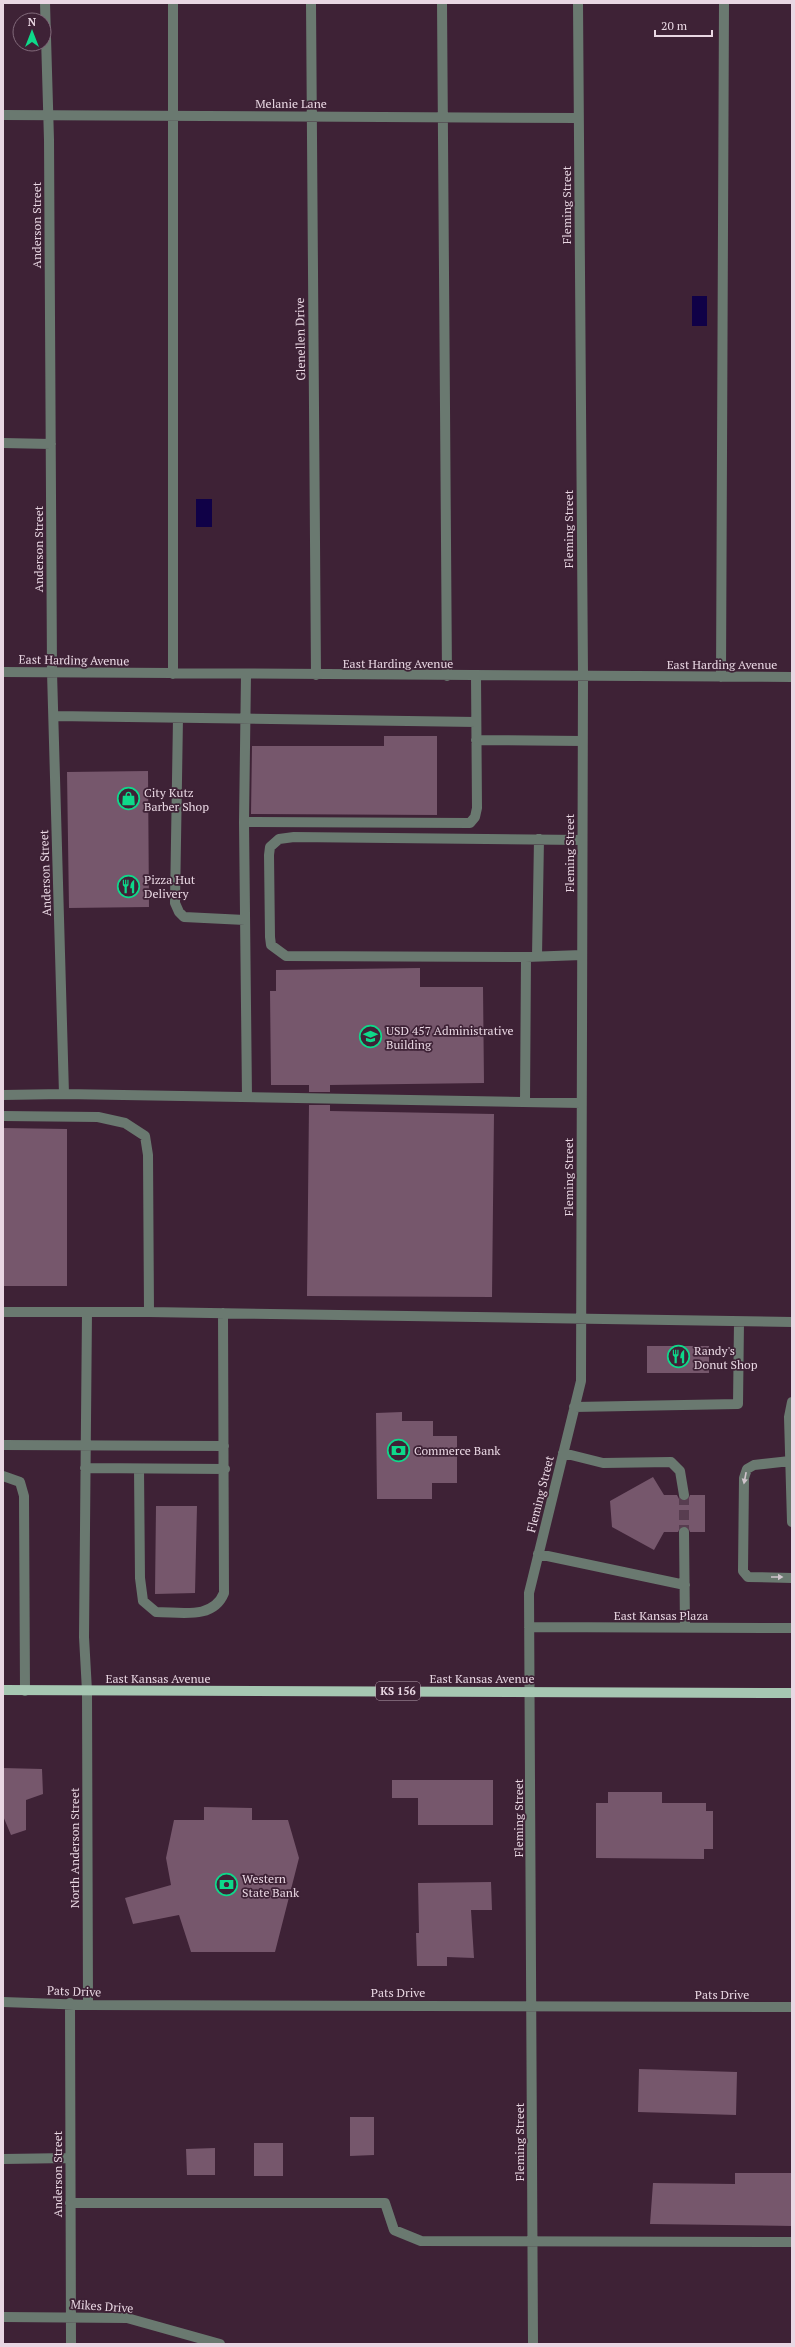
<svg xmlns="http://www.w3.org/2000/svg" width="795" height="2347" viewBox="0 0 795 2347" font-family="'PT Serif',serif">
  <style>
    .water { fill: #100147 }
    .building { fill: #76576c }
    .lines { fill: none; stroke-linecap: round; stroke-linejoin: round }
    .minor-tunnel { stroke: #583d50; stroke-width: 10; stroke-dasharray: 10 5; stroke-linecap: butt }
    .minor { stroke: #6a7970; stroke-width: 10 }
    .major { stroke: #a6c6b2; stroke-width: 10 }
    .oneway { fill: #d0c4cc }
    .labels { text-anchor: middle; dominant-baseline: central; stroke-width: 3.5; stroke-linejoin: round; paint-order: stroke }
    .shield { fill: #3e2236; stroke: #b6a1af; stroke-width: 1 }
    .shield-label { font-size: 11px; font-weight: bold; fill: #e9d7e3 }
    .street-label { font-size: 12px; fill: #e9d7e3; stroke: #3e2236 }
    .poi-label { font-size: 12px; fill: #e9d7e3; stroke: #3e2236; text-anchor: start }
  </style>
  <rect width="100%" height="100%" fill="#3e2236"/>
  <!-- water -->
  <path class="water" d="M 692,296 L 707,296 L 707,326 L 692,326 Z
    M 196,499 L 212,499 L 212,527 L 196,527 Z"/>
  <!-- building -->
  <path class="building" d="M 384,736 L 437,736 L 437,815 L 251,814 L 252,746 L 384,746 Z
    M 148,771 L 149,907 L 69,908 L 67,772 Z
    M 420,968 L 420,987 L 483,987 L 484,1083 L 330,1085 L 330,1092 L 309,1092 L 309,1085 L 271,1085 L 270,991 L 276,991 L 276,970 Z
    M 309,1105 L 330,1105 L 330,1111 L 494,1114 L 492,1297 L 307,1296 Z
    M 3,1128 L 67,1129 L 67,1286 L 3,1286 Z
    M 647,1346 L 709,1346 L 709,1373 L 647,1373 Z
    M 402,1412 L 402,1421 L 433,1421 L 433,1436 L 457,1436 L 457,1483 L 432,1483 L 432,1499 L 377,1499 L 376,1413 Z
    M 653,1477 L 664,1495 L 677,1495 L 679,1499 L 685,1501 L 688,1500 L 690,1495 L 705,1495 L 705,1532 L 690,1532 L 688,1527 L 681,1526 L 678,1532 L 664,1532 L 654,1550 L 612,1527 L 610,1501 Z
    M 156,1506 L 197,1506 L 195,1593 L 155,1594 Z
    M 3,1768 L 42,1769 L 43,1794 L 26,1800 L 26,1830 L 11,1835 L 3,1816 Z
    M 392,1780 L 493,1780 L 493,1825 L 418,1825 L 418,1798 L 392,1798 Z
    M 608,1792 L 662,1792 L 662,1803 L 706,1803 L 706,1811 L 713,1811 L 713,1849 L 704,1849 L 704,1859 L 596,1858 L 596,1803 L 608,1803 Z
    M 204,1807 L 252,1808 L 252,1820 L 288,1820 L 299,1858 L 275,1952 L 191,1952 L 179,1915 L 133,1924 L 125,1898 L 171,1885 L 166,1858 L 174,1820 L 204,1820 Z
    M 491,1882 L 492,1910 L 471,1910 L 474,1958 L 447,1957 L 447,1966 L 417,1966 L 416,1933 L 419,1933 L 418,1883 Z
    M 639,2069 L 737,2072 L 736,2115 L 638,2112 Z
    M 350,2117 L 374,2117 L 374,2155 L 350,2156 Z
    M 254,2143 L 283,2143 L 283,2176 L 254,2176 Z
    M 215,2148 L 215,2175 L 187,2175 L 186,2149 Z
    M 735,2173 L 792,2173 L 792,2226 L 650,2224 L 653,2183 L 735,2184 Z"/>
  <g class="lines">
    <!-- minor-tunnel -->
    <path class="minor-tunnel" d="M 684,1495 L 684,1532"/>
    <!-- minor -->
    <path class="minor" d="M 45,3 L 49,140 L 52,672 L 64,1094
      M 173,3 L 173,674
      M 311,3 L 316,675
      M 442,3 L 447,676
      M 3,115 L 578,118
      M 3,443 L 51,444
      M 3,672 L 792,677
      M 246,675 L 244,822 L 247,1097
      M 721,677 L 724,3
      M 54,716 L 476,722
      M 178,718 L 175,903 L 179,912 L 184,917 L 245,920
      M 476,740 L 582,741
      M 244,822 L 470,823 L 475,817 L 477,808 L 476,676
      M 582,955 L 526,957 L 286,956 L 271,945 L 270,937 L 269,855 L 270,847 L 279,839 L 294,837 L 582,840
      M 537,956 L 539,839
      M 3,1095 L 64,1094 L 581,1103
      M 525,1102 L 526,957
      M 3,1116 L 98,1117 L 125,1123 L 145,1136 L 148,1155 L 149,1312
      M 3,1312 L 149,1312 L 792,1322
      M 87,1312 L 84,1637 L 87,1691 L 88,2005
      M 792,1402 L 789,1417 L 792,1522
      M 574,1407 L 738,1404 L 739,1322
      M 3,1445 L 224,1446
      M 563,1453 L 603,1463 L 671,1462 L 680,1471 L 684,1495
      M 790,1461 L 754,1465 L 747,1469 L 744,1478 L 743,1571 L 748,1577 L 792,1578
      M 85,1468 L 225,1469
      M 139,1469 L 140,1578 L 143,1601 L 156,1612 C 181,1612 213,1620 224,1593 L 223,1313
      M 3,1476 L 20,1482 L 24,1496 L 25,1691
      M 684,1532 L 685,1628
      M 538,1554 L 685,1585
      M 529,1627 L 792,1628
      M 3,2002 L 88,2005 L 792,2007
      M 70,2003 L 71,2344
      M 3,2159 L 70,2158
      M 70,2203 L 385,2203 L 394,2230 L 421,2241 L 792,2242
      M 3,2317 L 127,2318 L 220,2344
      M 533,2344 L 529,1593 L 581,1381 L 583,676 L 578,3"/>
    <!-- major -->
    <path class="major" d="M 3,1690 L 792,1693"/>
  </g>
  <!-- one-way arrows -->
  <defs><path id="oneway-solid" d="M-6-.8H1V-3.2L6.5 0L1 3.2V.8H-6Z"/></defs>
  <g class="oneway">
    <use href="#oneway-solid" transform="translate(745 1478) rotate(101)"/>
    <use href="#oneway-solid" transform="translate(777 1577)"/>
  </g>
  <!-- icons -->
  <defs>
    <symbol id="shop-ring" viewBox="-11 -11 22 22"><circle r="9.5" fill="#3e2236" stroke="#0ed98a" stroke-width="1.5"/><path d="M-5-2.5h2.3a2.7 3.5 0 0 1 5.4 0H5L5.5 6h-11ZM-1.5-2.5h3a1.5 2.3 0 0 0-3 0Z" fill="#0ed98a"/></symbol>
    <symbol id="restaurant-ring" viewBox="-11 -11 22 22"><circle r="9.5" fill="#3e2236" stroke="#0ed98a" stroke-width="1.5"/><path d="M-5-6h1v4h1v-4h1v4h1v-4h1v5L-1.5 .5V6h-2V.5L-5-1ZM5-6V6H3V1.5H1.5Q1.5-4 5-6Z" fill="#0ed98a"/></symbol>
    <symbol id="school-ring" viewBox="-11 -11 22 22"><circle r="9.5" fill="#3e2236" stroke="#0ed98a" stroke-width="1.5"/><path d="M0-5L7-2L0 1L-7-2ZM-4 1L0 2.5L4 1V4Q0 6-4 4Z" fill="#0ed98a"/></symbol>
    <symbol id="bank-ring" viewBox="-11 -11 22 22"><circle r="9.5" fill="#3e2236" stroke="#0ed98a" stroke-width="1.5"/><path d="M-6-4H6V4H-6ZM0-2.3a2.3 2.3 0 1 0 0 4.6a2.3 2.3 0 1 0 0-4.6Z" fill="#0ed98a"/></symbol>
  </defs>
  <g fill-rule="evenodd">
    <use href="#shop-ring" x="116" y="786" width="25" height="25"/>
    <use href="#restaurant-ring" x="116" y="874" width="25" height="25"/>
    <use href="#school-ring" x="358" y="1024" width="25" height="25"/>
    <use href="#restaurant-ring" x="666" y="1344" width="25" height="25"/>
    <use href="#bank-ring" x="386" y="1438" width="25" height="25"/>
    <use href="#bank-ring" x="214" y="1872" width="25" height="25"/>
  </g>
  <g class="labels">
    <!-- shield labels -->
    <rect class="shield" x="376" y="1682" width="44" height="18" rx="3"/>
    <g class="shield-label">
      <text x="398" y="1691">KS 156</text>
    </g>
    <!-- street labels -->
    <g class="street-label">
      <text x="291" y="103">Melanie Lane</text>
      <text transform="translate(566 205) rotate(-90)">Fleming Street</text>
      <text transform="translate(36 225) rotate(-90)">Anderson Street</text>
      <text transform="translate(300 339) rotate(-91)">Glenellen Drive</text>
      <text transform="translate(568 529) rotate(-90)">Fleming Street</text>
      <text transform="translate(38 549) rotate(-90)">Anderson Street</text>
      <text transform="translate(74 660) rotate(1)">East Harding Avenue</text>
      <text x="398" y="663">East Harding Avenue</text>
      <text x="722" y="664">East Harding Avenue</text>
      <text transform="translate(569 853) rotate(-90)">Fleming Street</text>
      <text transform="translate(45 873) rotate(-92)">Anderson Street</text>
      <text transform="translate(568 1177) rotate(-90)">Fleming Street</text>
      <text transform="translate(540 1494) rotate(-76)">Fleming Street</text>
      <text x="661" y="1615">East Kansas Plaza</text>
      <text x="158" y="1678">East Kansas Avenue</text>
      <text x="482" y="1678">East Kansas Avenue</text>
      <text transform="translate(518 1818) rotate(-90)">Fleming Street</text>
      <text transform="translate(74 1848) rotate(-90)">North Anderson Street</text>
      <text transform="translate(74 1991) rotate(2)">Pats Drive</text>
      <text x="398" y="1992">Pats Drive</text>
      <text x="722" y="1994">Pats Drive</text>
      <text transform="translate(519 2142) rotate(-90)">Fleming Street</text>
      <text transform="translate(57 2174) rotate(-90)">Anderson Street</text>
      <text transform="translate(102 2306) rotate(4)">Mikes Drive</text>
    </g>
    <!-- poi labels -->
    <g class="poi-label">
      <text x="144" y="792">City Kutz<tspan x="144" dy="14">Barber Shop</tspan></text>
      <text x="144" y="879">Pizza Hut<tspan x="144" dy="14">Delivery</tspan></text>
      <text x="386" y="1030">USD 457 Administrative<tspan x="386" dy="14">Building</tspan></text>
      <text x="694" y="1350">Randy's<tspan x="694" dy="14">Donut Shop</tspan></text>
      <text x="414" y="1450">Commerce Bank</text>
      <text x="242" y="1878">Western<tspan x="242" dy="14">State Bank</tspan></text>
    </g>
  </g>
  <!-- border -->
  <rect width="795" height="2347" fill="none" stroke="#e9d7e3" stroke-width="8"/>
  <!-- north arrow -->
  <g transform="translate(32 32)"><circle r="19" fill="#3e2236" stroke="#826a7b"/>
  <path d="M0-3L7 15L0 10L-7 15Z" fill="#0ed98a"/>
  <text y="-6" font-size="11" font-weight="bold" text-anchor="middle" fill="#e9d7e3">N</text>
  </g>
  <!-- scale -->
  <path d="M655 30v6h57v-6" fill="none" stroke="#e9d7e3" stroke-width="2"/>
  <text x="661" y="30" font-size="12" fill="#e9d7e3" stroke="#3e2236" stroke-width="3" paint-order="stroke">20 m</text>
</svg>
